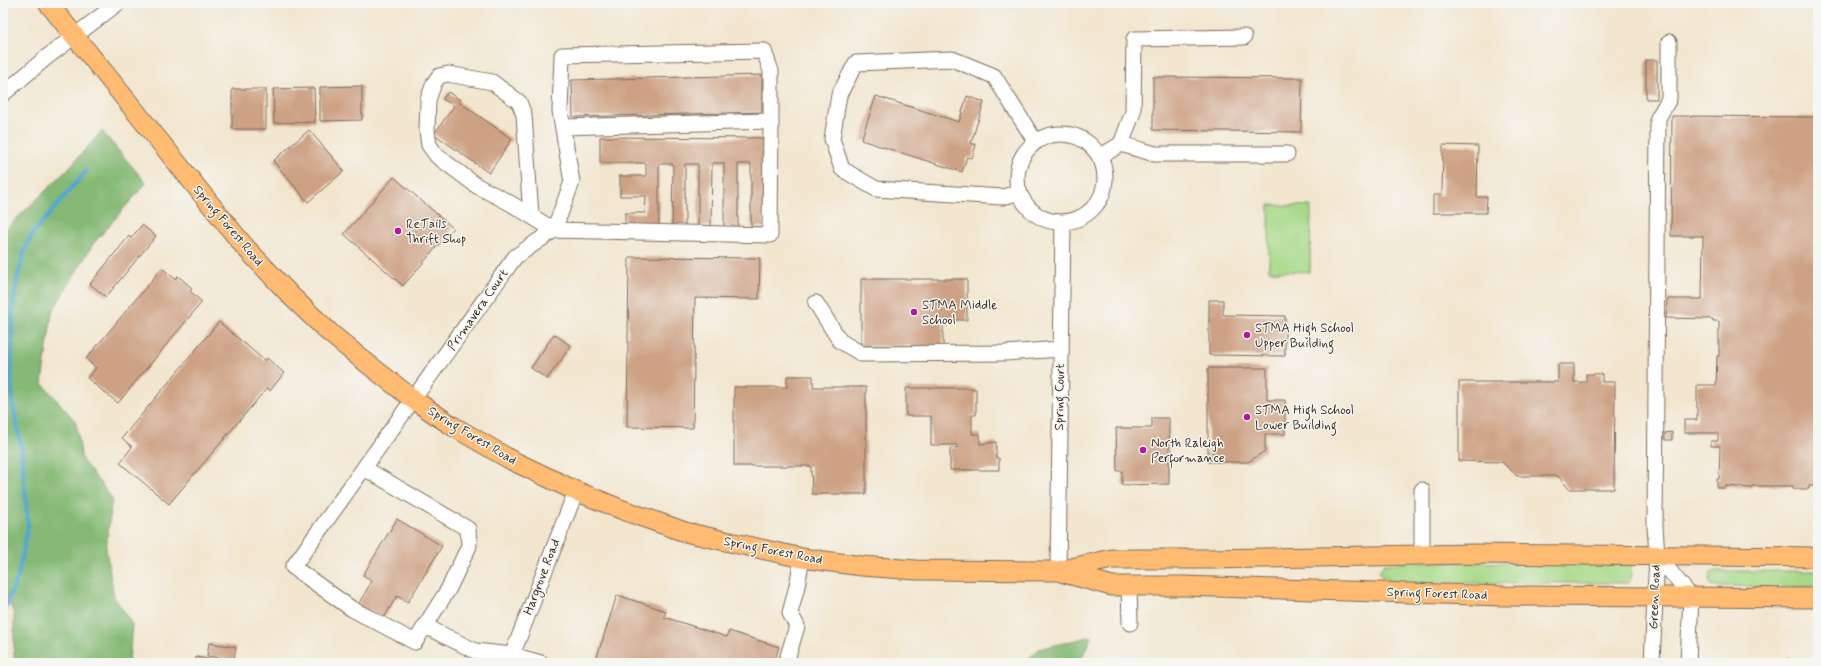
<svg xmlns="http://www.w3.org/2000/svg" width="1821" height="666" viewBox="0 0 1821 666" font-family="Mynerve,sans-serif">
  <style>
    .green { fill: #a7d988; stroke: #718253 }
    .forest { fill: #85b974; stroke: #607249 }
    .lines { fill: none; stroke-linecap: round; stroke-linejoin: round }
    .stream { stroke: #55a7d0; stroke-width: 4.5 }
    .building { fill: #cda184 }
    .minor-casing { stroke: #7b6c5c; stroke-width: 17 }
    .major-casing { stroke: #7b6c5c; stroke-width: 21 }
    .minor { stroke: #fff; stroke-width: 15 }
    .major { stroke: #febb71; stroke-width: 19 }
    .poi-dot { fill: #b5179e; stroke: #f6f6f2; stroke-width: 1.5 }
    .labels { text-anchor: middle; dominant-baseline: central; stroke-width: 3; stroke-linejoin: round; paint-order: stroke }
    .poi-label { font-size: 13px; fill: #3b2a1e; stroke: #f6f6f2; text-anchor: start }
    .street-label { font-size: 13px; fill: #3b2a1e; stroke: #f6f6f2 }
  </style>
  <rect width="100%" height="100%" fill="#f6f6f2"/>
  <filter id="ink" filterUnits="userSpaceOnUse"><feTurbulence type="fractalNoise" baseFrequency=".025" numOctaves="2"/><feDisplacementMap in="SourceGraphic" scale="8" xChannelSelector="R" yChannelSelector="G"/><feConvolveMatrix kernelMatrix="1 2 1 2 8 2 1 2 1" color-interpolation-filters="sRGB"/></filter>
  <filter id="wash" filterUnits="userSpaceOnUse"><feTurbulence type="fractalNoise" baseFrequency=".012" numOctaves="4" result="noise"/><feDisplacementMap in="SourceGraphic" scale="16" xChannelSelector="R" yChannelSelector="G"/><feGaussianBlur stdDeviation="0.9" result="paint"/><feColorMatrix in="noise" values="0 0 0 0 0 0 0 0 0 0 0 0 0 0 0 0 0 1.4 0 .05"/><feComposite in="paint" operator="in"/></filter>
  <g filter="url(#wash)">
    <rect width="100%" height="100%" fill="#f2e6cf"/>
    <!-- green -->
    <path class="green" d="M 1269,205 L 1311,206 L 1310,272 L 1269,271 Z
      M 1419,562 L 1631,564 L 1632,577 L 1628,583 L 1407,583 L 1383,579 L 1379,571 L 1384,564 Z
      M 1716,571 L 1818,571 L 1818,587 L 1712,586 L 1709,579 L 1711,573 Z"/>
    <!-- forest -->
    <path class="forest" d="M 102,131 L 146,183 L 93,244 L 52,312 L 42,383 L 76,422 L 82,460 L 112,498 L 106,550 L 114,597 L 132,624 L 129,663 L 14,663 L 14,613 L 3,592 L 3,232 L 66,171 Z
      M 1092,636 L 1079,663 L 1024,663 L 1039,649 Z"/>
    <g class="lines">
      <!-- stream -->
      <path class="stream" d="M 3,614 L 18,576 L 28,526 L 21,445 L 13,407 L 11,380 L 13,305 L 18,276 L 24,251 L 33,233 L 86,171"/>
    </g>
    <g id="blocks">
      <!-- building -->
      <path class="building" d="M 1646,60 L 1657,60 L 1657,99 L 1646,99 Z
        M 762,75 L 762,112 L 573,117 L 572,80 Z
        M 1153,77 L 1302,78 L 1301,132 L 1153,130 Z
        M 362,86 L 362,120 L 320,121 L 320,87 Z
        M 314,88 L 315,122 L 274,123 L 273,89 Z
        M 232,89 L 266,89 L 266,129 L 232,129 Z
        M 448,92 L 460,100 L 459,102 L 512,139 L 489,173 L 434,134 L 454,106 L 443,99 Z
        M 876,96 L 959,122 L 967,96 L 984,102 L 971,143 L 976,145 L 972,158 L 967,157 L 962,172 L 861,140 Z
        M 1672,116 L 1818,117 L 1818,486 L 1809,486 L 1809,489 L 1793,489 L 1793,486 L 1752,486 L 1751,488 L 1726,486 L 1726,488 L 1717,488 L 1717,479 L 1719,479 L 1720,446 L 1711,446 L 1711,441 L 1718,441 L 1718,433 L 1684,433 L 1684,420 L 1697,420 L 1697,385 L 1716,385 L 1717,356 L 1719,356 L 1719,321 L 1713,321 L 1713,319 L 1666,318 L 1667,299 L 1702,299 L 1703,236 L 1671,236 Z
        M 309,130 L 344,171 L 308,202 L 273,161 Z
        M 600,137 L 765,138 L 764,227 L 751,227 L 751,164 L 738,164 L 738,226 L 724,227 L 724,163 L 712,163 L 711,226 L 698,226 L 698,164 L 685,164 L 685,227 L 672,227 L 673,164 L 659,164 L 659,226 L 625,226 L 625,213 L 645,213 L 646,196 L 620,196 L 620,176 L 646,176 L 646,163 L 600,163 Z
        M 1443,145 L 1478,146 L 1477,197 L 1487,197 L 1486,213 L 1433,213 L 1433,195 L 1442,195 Z
        M 394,177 L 453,228 L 403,286 L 344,234 Z
        M 142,225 L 156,236 L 106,297 L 90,284 L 129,236 L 131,238 Z
        M 629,257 L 760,258 L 759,299 L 695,298 L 693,428 L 627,427 Z
        M 162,268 L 175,279 L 178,276 L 192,288 L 190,291 L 202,302 L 118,403 L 87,378 L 96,368 L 86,359 Z
        M 861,279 L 967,279 L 967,320 L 943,320 L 943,346 L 861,346 Z
        M 1209,300 L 1223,300 L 1223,315 L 1285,316 L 1285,356 L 1209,355 Z
        M 219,322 L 265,361 L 267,358 L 284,373 L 270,391 L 267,388 L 169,504 L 120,463 L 132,447 L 122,438 Z
        M 554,334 L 571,346 L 547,379 L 531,368 Z
        M 1558,364 L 1574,364 L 1574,382 L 1586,382 L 1586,374 L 1602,374 L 1602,382 L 1615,382 L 1614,489 L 1569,489 L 1558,476 L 1517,476 L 1502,462 L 1459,461 L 1459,382 L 1558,382 Z
        M 1208,368 L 1267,368 L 1267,400 L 1285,400 L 1285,434 L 1265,434 L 1265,451 L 1248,462 L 1208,462 Z
        M 787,376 L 813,376 L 813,387 L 866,387 L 866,494 L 812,494 L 811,466 L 734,466 L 734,387 L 787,387 Z
        M 906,388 L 973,388 L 973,389 L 976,389 L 976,415 L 972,415 L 972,434 L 980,434 L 980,444 L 996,442 L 996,458 L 999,458 L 999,470 L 950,470 L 950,448 L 957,448 L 957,445 L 931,445 L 931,416 L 906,416 Z
        M 1152,418 L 1169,418 L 1169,484 L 1122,485 L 1122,471 L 1117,471 L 1116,428 L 1152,428 Z
        M 1672,432 L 1672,440 L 1665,440 L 1665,433 Z
        M 397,519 L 442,546 L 408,602 L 397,596 L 381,623 L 356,608 L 372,581 L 363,575 Z
        M 617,595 L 666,611 L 664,617 L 727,637 L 729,631 L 779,647 L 774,663 L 616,663 L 597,657 Z
        M 209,643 L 236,647 L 234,660 L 207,656 Z
        M 196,657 L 226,662 L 226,663 L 195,663 Z
        M 1788,658 L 1793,663 L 1783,663 Z"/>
    </g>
  </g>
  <g filter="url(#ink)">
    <use href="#blocks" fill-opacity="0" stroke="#7b6c5c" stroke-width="1"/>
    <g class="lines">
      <defs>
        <path id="minor" d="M 3,94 L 47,57 L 118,3
          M1017 178a44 44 0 1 1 88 0a44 44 0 1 1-88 0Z
          M 1121,144 L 1133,112 L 1134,39 L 1244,37
          M 1100,157 L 1121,144 L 1155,154 L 1287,154
          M 1018,193 L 1002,197 L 876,189 L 842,169 L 832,139 L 839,95 L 856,63 L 952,59 L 994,76 L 1035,141
          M 531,216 L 524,115 L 519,102 L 492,82 L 448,74 L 439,76 L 434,83 L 428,100 L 427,131 L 429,145 L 437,156 L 477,186 L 510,203 L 554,230 L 770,235 L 771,121
          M 554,230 L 572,182 L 560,111 L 562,55 L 764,51 L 771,71 L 771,121 L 563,127
          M 816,303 L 840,341 L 862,354 L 1005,353 L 1061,349
          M 364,468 L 468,529 L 469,546 L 449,588 L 415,642 L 352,609 L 293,567 L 515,257 L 554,230
          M 1422,555 L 1422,490
          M 1657,555 L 1691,597 L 1688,663
          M 1058,571 L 1063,223
          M 1129,586 L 1130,623
          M 425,626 L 475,651 L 512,655 L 541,663
          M 509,663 L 576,491
          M 786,663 L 797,626 L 790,613 L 797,586 L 802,558
          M 1652,663 L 1657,555 L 1655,526 L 1658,118 L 1669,99 L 1669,42"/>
        <path id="major" d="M 48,3 L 244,246 L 293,298 L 330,333 L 359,357 L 414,400 L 451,425 L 511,460 L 576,491 L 623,510 L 685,532 L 802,558 L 862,566 L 916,570 L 1058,571 L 1112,559 L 1209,559 L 1473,554 L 1818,557
          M 1061,572 L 1112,586 L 1184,586 L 1504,596 L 1818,598"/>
      </defs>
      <!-- minor casing -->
      <use href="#minor" class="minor-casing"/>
      <!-- major casing -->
      <use href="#major" class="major-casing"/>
      <!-- minor -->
      <use href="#minor" class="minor"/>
      <!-- major -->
      <use href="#major" class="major"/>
    </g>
  </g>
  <!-- markers -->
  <g class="poi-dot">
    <circle cx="398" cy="231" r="4"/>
    <circle cx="914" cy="312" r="4"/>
    <circle cx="1247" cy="335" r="4"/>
    <circle cx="1247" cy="417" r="4"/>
    <circle cx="1143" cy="450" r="4"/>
  </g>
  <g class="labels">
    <!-- poi labels -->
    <g class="poi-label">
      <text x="406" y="224">ReTails<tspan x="406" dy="15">Thrift Shop</tspan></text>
      <text x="922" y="305">STMA Middle<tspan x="922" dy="15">School</tspan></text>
      <text x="1255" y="328">STMA High School<tspan x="1255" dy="15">Upper Building</tspan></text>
      <text x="1255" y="410">STMA High School<tspan x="1255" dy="15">Lower Building</tspan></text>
      <text x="1151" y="443">North Raleigh<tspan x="1151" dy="15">Performance</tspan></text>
    </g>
    <!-- street labels -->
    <g class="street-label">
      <text transform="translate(228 226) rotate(50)">Spring Forest Road</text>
      <text transform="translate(478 310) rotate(-55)">Primavera Court</text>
      <text transform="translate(1060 397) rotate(-89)">Spring Court</text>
      <text transform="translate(472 436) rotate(31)">Spring Forest Road</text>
      <text transform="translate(773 551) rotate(11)">Spring Forest Road</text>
      <text transform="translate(542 577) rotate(-69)">Hargrove Road</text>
      <text transform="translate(1437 594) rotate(2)">Spring Forest Road</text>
      <text transform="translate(1655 597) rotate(-88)">Green Road</text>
    </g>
  </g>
  <!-- margin -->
  <rect width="1821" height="666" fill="none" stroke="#f6f6f2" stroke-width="16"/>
</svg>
